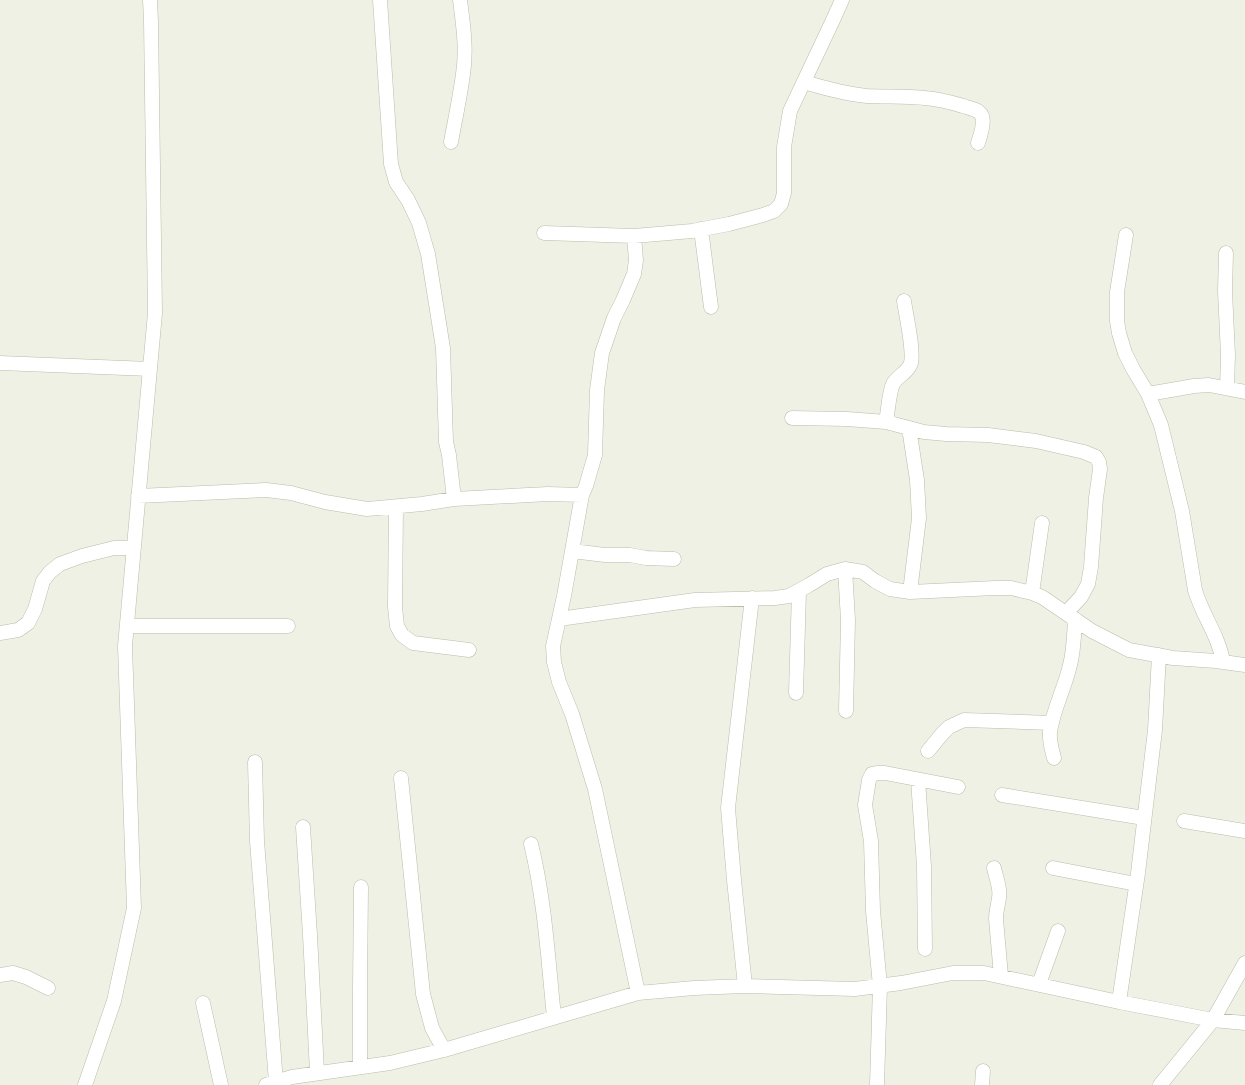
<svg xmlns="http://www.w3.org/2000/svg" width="1245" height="1085" viewBox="0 0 1245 1085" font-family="'Varela Round',sans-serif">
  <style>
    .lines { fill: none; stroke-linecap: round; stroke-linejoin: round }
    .minor-casing { stroke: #babca9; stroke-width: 15 }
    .minor { stroke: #fff; stroke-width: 14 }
  </style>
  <rect width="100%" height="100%" fill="#f0f1e5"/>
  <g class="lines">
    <defs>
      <path id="minor" d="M 380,0 L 391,164 L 396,182 L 408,200 L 419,223 L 428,254 L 443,348 L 446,442 L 449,455 L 454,499
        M 804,82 C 824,88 846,94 867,96 C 887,97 906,96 925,98 C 938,99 950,102 963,106 C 969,108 979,109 982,116 C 985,122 980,137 978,143
        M 451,142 C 455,120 460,97 463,74 C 467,49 463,24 460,0
        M 701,229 L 711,307
        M 544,233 L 634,236 L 692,231 L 729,224 L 763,215 L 774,211 L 781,204 L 784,193 L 784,147 L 790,111 L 833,20 L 842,0
        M 1126,235 L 1117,292 L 1117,321 L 1119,333 L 1125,353 L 1133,369 L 1148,394 L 1161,425 L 1182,511 L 1195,590 C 1202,615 1219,636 1223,662
        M 634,236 L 636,260 L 634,274 L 623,300 L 614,318 L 602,353 L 597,390 L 595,455 L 586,486 L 582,495 L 564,596 L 553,646 L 554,662 L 559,682 L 572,714 L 595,789 L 638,993
        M 1226,253 L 1225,291 L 1228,355 L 1227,388
        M 0,363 L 150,369
        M 1148,394 L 1194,386 L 1209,385 L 1245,392
        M 792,418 L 847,419 L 886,422 L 924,432 L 946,434 L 988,435 L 1036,441 L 1084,452 L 1096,457 L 1099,462 L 1100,469 L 1096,498 L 1091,567 L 1088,584 L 1081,597 L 1066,613
        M 886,422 C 888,412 889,392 893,384 C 898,375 908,373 911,363 C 914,350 906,315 904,301
        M 909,428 L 917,480 L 919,518 L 910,592
        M 138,496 L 266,490 L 291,493 L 325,502 L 367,509 L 422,504 L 454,499 L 548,494 L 582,495
        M 396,507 L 395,607 L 397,626 L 402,635 L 413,643 L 469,650
        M 572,551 L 605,555 L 630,555 L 646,558 L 674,559
        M 845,569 L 848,620 L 846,711
        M 1032,593 L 1042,523
        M 559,619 L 695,600 L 775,598 L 789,596 L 809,585 L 827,574 L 845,569 L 863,572 L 875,581 L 890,589 L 910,592 L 995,588 L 1011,588 L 1032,593 L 1042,597 L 1092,631 L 1129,650 L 1173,658 L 1216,661 L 1245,665
        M 127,626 L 288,626
        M 0,633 L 18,630 L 28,623 L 35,609 L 43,581 L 50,572 L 60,564 L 82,556 L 114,548 L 134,548
        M 796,693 L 799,591
        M 928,751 L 942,734 L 949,727 L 964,720 L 1052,723
        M 1054,758 C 1052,750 1049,741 1050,732 C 1053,709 1065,688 1070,665 C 1074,650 1074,635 1075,619
        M 255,762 L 257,841 L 276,1082
        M 401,778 L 423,994 L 432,1028 L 444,1050
        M 918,780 L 924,866 L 925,949
        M 1002,795 L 1144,818
        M 1184,821 L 1245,831
        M 303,827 L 310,935 L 317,1072
        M 531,844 C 545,901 548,959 554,1017
        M 994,868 C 996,878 1001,888 999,898 C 998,905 996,912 996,919 L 1001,976
        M 1053,868 L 1136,884
        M 0,975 L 13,973 L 26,977 L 48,988
        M 1039,984 L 1058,931
        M 745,986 L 734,880 L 728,808 L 752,598
        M 1119,1002 L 1138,873 L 1155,730 L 1159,655
        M 203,1003 L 221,1085
        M 360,1067 L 360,989 L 361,887
        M 85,1085 L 114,1001 L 134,908 L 125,646 L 155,313 L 151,21 L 150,0
        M 266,1085 L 292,1077 L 390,1063 L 444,1050 L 638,993 L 694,988 L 745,986 L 855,989 L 901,983 L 953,973 L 984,973 L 1119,1002 L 1213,1020 L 1245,1023
        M 877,1085 L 880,986 L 873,911 L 871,841 L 865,805 L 869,780 L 872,774 L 878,773 L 885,773 L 958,787
        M 982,1085 L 983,1071
        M 1160,1085 L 1213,1020 L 1245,963"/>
    </defs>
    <!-- minor casing -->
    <use href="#minor" class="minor-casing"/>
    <!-- minor -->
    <use href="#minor" class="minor"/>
  </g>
</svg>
